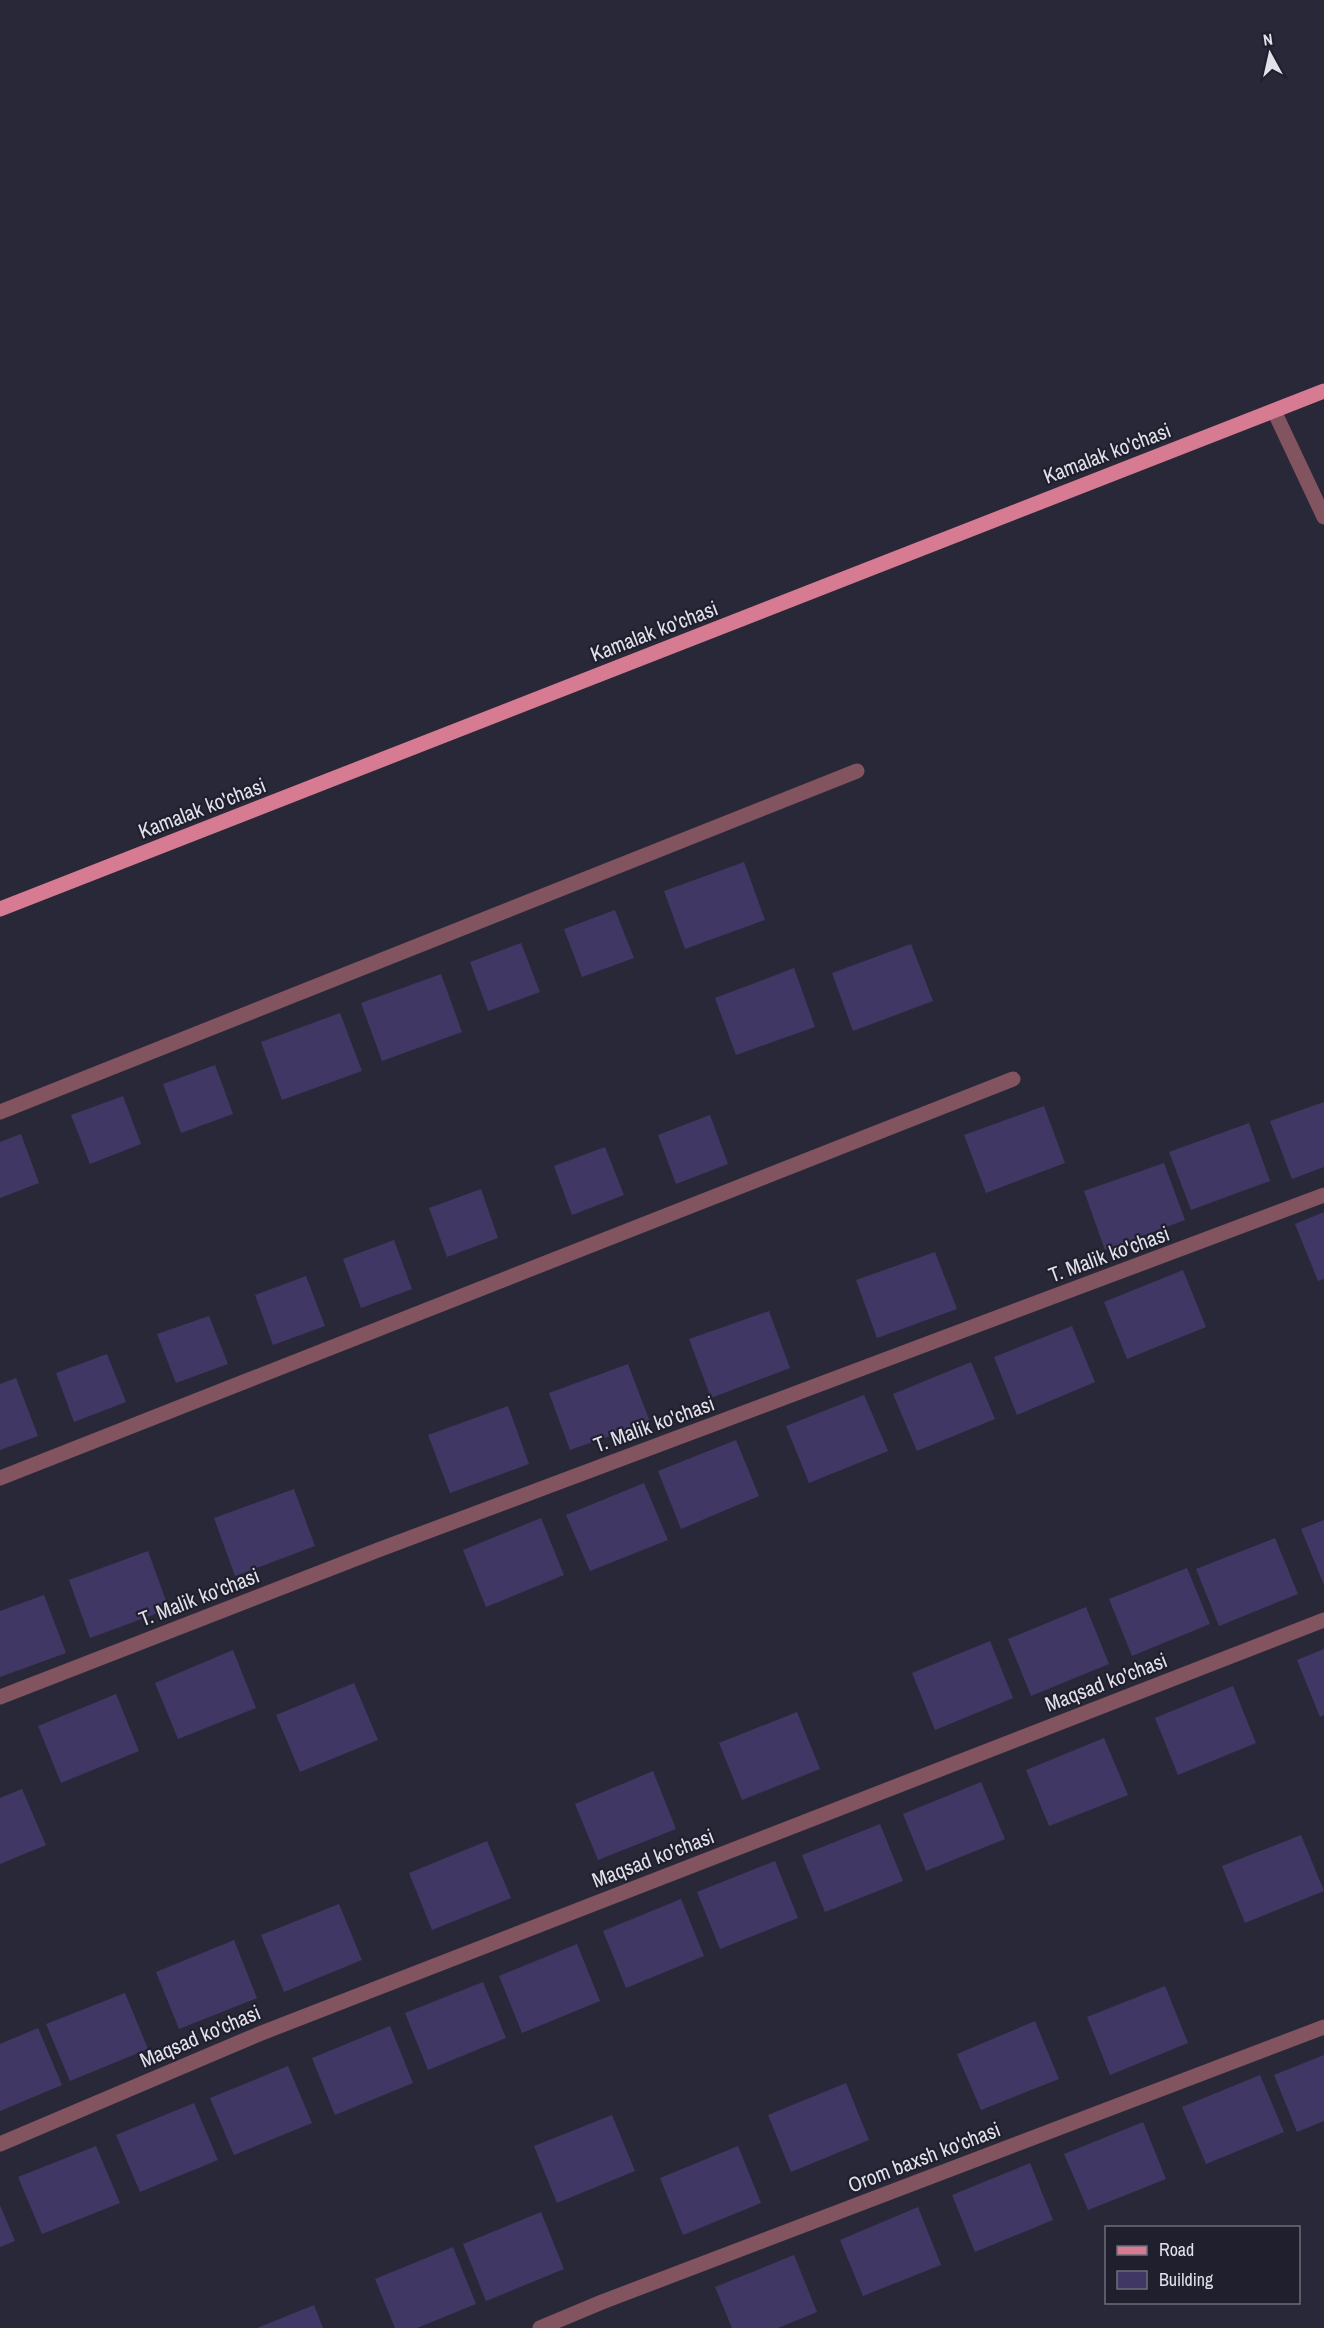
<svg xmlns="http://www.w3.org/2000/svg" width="1324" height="2328" viewBox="0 0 1324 2328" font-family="'Archivo Narrow',sans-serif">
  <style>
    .building { fill: #403765 }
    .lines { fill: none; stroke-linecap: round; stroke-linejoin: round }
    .minor { stroke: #81545f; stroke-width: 15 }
    .major { stroke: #d77b93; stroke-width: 15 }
    .labels { text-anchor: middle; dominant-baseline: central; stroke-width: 4.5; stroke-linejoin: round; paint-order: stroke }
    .street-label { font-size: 21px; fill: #e1e1eb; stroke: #201f2d }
  </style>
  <rect width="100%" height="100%" fill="#292838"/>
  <!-- building -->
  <path class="building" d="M 744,862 L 765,920 L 685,949 L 664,891 Z
    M 615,910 L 634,958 L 582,977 L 564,929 Z
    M 521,943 L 540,992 L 488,1011 L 470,962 Z
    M 911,944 L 933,1001 L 853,1031 L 832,973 Z
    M 794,968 L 815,1027 L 736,1055 L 715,998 Z
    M 441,974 L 462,1032 L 382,1061 L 361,1003 Z
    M 340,1013 L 362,1071 L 282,1100 L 261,1042 Z
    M 215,1065 L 233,1114 L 181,1133 L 163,1084 Z
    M 123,1096 L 141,1144 L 90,1164 L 71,1115 Z
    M 1324,1102 L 1324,1167 L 1292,1179 L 1270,1121 Z
    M 1044,1106 L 1065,1163 L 986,1193 L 964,1135 Z
    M 710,1115 L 728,1164 L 676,1184 L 658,1135 Z
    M 1249,1123 L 1270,1181 L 1191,1210 L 1169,1152 Z
    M 21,1134 L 39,1183 L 0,1198 L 0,1142 Z
    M 605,1147 L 624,1195 L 572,1215 L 554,1166 Z
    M 1164,1163 L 1185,1220 L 1105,1250 L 1084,1191 Z
    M 481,1189 L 498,1238 L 447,1257 L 429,1208 Z
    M 1324,1212 L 1324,1279 L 1318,1281 L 1295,1224 Z
    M 394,1240 L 412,1289 L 361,1308 L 343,1259 Z
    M 935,1252 L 957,1309 L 877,1338 L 856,1280 Z
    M 1183,1270 L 1206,1327 L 1127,1359 L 1104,1302 Z
    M 306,1276 L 325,1326 L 273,1345 L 255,1295 Z
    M 769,1311 L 790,1368 L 711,1398 L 689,1339 Z
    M 209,1316 L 228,1364 L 176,1383 L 157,1334 Z
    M 1072,1326 L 1095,1382 L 1017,1415 L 994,1357 Z
    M 107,1354 L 126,1402 L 74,1422 L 56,1373 Z
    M 971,1362 L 995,1419 L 917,1451 L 893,1394 Z
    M 628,1364 L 650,1422 L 570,1450 L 549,1393 Z
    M 16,1378 L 38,1436 L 0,1450 L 0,1384 Z
    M 864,1395 L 888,1451 L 809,1483 L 786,1426 Z
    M 508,1406 L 529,1464 L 450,1493 L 428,1435 Z
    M 736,1440 L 759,1496 L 681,1529 L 658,1471 Z
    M 644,1483 L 668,1540 L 590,1571 L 566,1515 Z
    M 294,1489 L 315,1546 L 235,1576 L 214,1518 Z
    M 541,1518 L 564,1575 L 486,1607 L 463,1550 Z
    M 1324,1520 L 1324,1585 L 1301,1529 Z
    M 1275,1538 L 1298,1594 L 1219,1626 L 1196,1569 Z
    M 148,1551 L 169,1609 L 90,1638 L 69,1580 Z
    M 1187,1568 L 1210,1624 L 1132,1656 L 1109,1599 Z
    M 44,1595 L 66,1653 L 0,1677 L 0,1611 Z
    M 1086,1607 L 1109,1664 L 1031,1696 L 1008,1639 Z
    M 990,1641 L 1013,1698 L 935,1730 L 912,1673 Z
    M 1324,1649 L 1324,1715 L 1320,1717 L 1297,1660 Z
    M 233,1650 L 256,1708 L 178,1739 L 155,1683 Z
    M 354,1683 L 378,1740 L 300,1772 L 276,1715 Z
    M 1233,1686 L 1256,1743 L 1178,1775 L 1155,1718 Z
    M 116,1694 L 139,1751 L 61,1783 L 38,1726 Z
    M 797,1712 L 820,1769 L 742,1800 L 719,1743 Z
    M 1104,1738 L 1128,1795 L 1049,1826 L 1026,1770 Z
    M 653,1771 L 676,1829 L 598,1860 L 575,1804 Z
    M 981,1782 L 1005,1839 L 926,1871 L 903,1814 Z
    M 22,1789 L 46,1845 L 0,1864 L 0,1798 Z
    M 880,1824 L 903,1881 L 825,1912 L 802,1855 Z
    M 1301,1835 L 1324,1891 L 1245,1923 L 1222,1866 Z
    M 487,1841 L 511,1898 L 432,1930 L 409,1873 Z
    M 775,1861 L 798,1918 L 720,1949 L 697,1892 Z
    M 681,1899 L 704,1956 L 626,1988 L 603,1931 Z
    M 339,1904 L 362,1960 L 284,1992 L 261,1935 Z
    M 234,1940 L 257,1998 L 179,2029 L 156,1972 Z
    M 577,1944 L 600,2001 L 522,2033 L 499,1976 Z
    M 483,1982 L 506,2038 L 428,2070 L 405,2013 Z
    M 1165,1986 L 1188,2043 L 1110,2075 L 1087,2017 Z
    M 125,1993 L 148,2049 L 70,2081 L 46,2024 Z
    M 1035,2021 L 1059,2079 L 981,2110 L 957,2054 Z
    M 390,2026 L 413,2083 L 335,2115 L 312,2058 Z
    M 38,2028 L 62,2085 L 0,2111 L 0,2044 Z
    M 1324,2055 L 1324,2121 L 1297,2132 L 1274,2075 Z
    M 288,2066 L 312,2123 L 234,2155 L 210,2098 Z
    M 1260,2075 L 1284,2132 L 1206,2164 L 1182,2107 Z
    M 846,2083 L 869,2140 L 791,2172 L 768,2115 Z
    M 194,2103 L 218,2160 L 140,2192 L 116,2135 Z
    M 612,2115 L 635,2171 L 557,2203 L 534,2146 Z
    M 1143,2122 L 1166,2179 L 1088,2210 L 1064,2154 Z
    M 96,2146 L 120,2203 L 42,2234 L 18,2177 Z
    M 738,2146 L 761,2203 L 683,2235 L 660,2178 Z
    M 1030,2163 L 1053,2220 L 975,2252 L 952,2195 Z
    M 0,2205 L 15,2241 L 0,2247 Z
    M 918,2207 L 941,2265 L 863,2296 L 840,2240 Z
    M 541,2212 L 564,2269 L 486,2301 L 463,2244 Z
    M 453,2247 L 476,2304 L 417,2328 L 395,2328 L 375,2279 Z
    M 794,2255 L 817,2312 L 778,2328 L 732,2328 L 715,2287 Z
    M 314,2305 L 323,2328 L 257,2328 Z"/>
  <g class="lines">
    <!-- minor -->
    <path class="minor" d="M 1274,411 L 1324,517
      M 0,1112 L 857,771
      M 0,1478 L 1013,1079
      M 0,1697 L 378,1550 L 1324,1195
      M 0,2144 L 259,2034 L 1324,1620
      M 540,2328 L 602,2302 L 1324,2027"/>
    <!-- major -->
    <path class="major" d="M 0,909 L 1324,391"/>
  </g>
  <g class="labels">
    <!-- street labels -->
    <g class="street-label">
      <text transform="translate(1107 453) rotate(-21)">Kamalak ko'chasi</text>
      <text transform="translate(654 631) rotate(-21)">Kamalak ko'chasi</text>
      <text transform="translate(202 808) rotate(-21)">Kamalak ko'chasi</text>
      <text transform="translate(1109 1254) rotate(-20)">T. Malik ko'chasi</text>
      <text transform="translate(654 1424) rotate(-20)">T. Malik ko'chasi</text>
      <text transform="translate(199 1597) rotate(-21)">T. Malik ko'chasi</text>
      <text transform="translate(1106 1682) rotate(-21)">Maqsad ko'chasi</text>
      <text transform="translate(653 1858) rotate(-21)">Maqsad ko'chasi</text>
      <text transform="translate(200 2036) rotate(-23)">Maqsad ko'chasi</text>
      <text transform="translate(924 2157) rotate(-21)">Orom baxsh ko'chasi</text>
    </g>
  </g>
  <!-- legend -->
  <rect x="1105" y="2226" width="195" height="78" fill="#201f2d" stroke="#6d6d79" stroke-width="1.5"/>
  <rect x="1117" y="2246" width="30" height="9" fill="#d77b93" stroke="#6d6d79" stroke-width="1.5"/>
  <text x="1159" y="2256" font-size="18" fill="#e1e1eb">Road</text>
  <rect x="1117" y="2271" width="30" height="18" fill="#403765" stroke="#6d6d79" stroke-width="1.5"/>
  <text x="1159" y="2286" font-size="18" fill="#e1e1eb">Building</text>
  <!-- north arrow -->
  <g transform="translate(1270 54) rotate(352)" stroke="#201f2d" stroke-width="4.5" paint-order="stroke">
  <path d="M0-4.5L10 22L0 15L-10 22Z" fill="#e1e1eb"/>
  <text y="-9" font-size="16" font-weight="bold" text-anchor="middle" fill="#e1e1eb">N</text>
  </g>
</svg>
